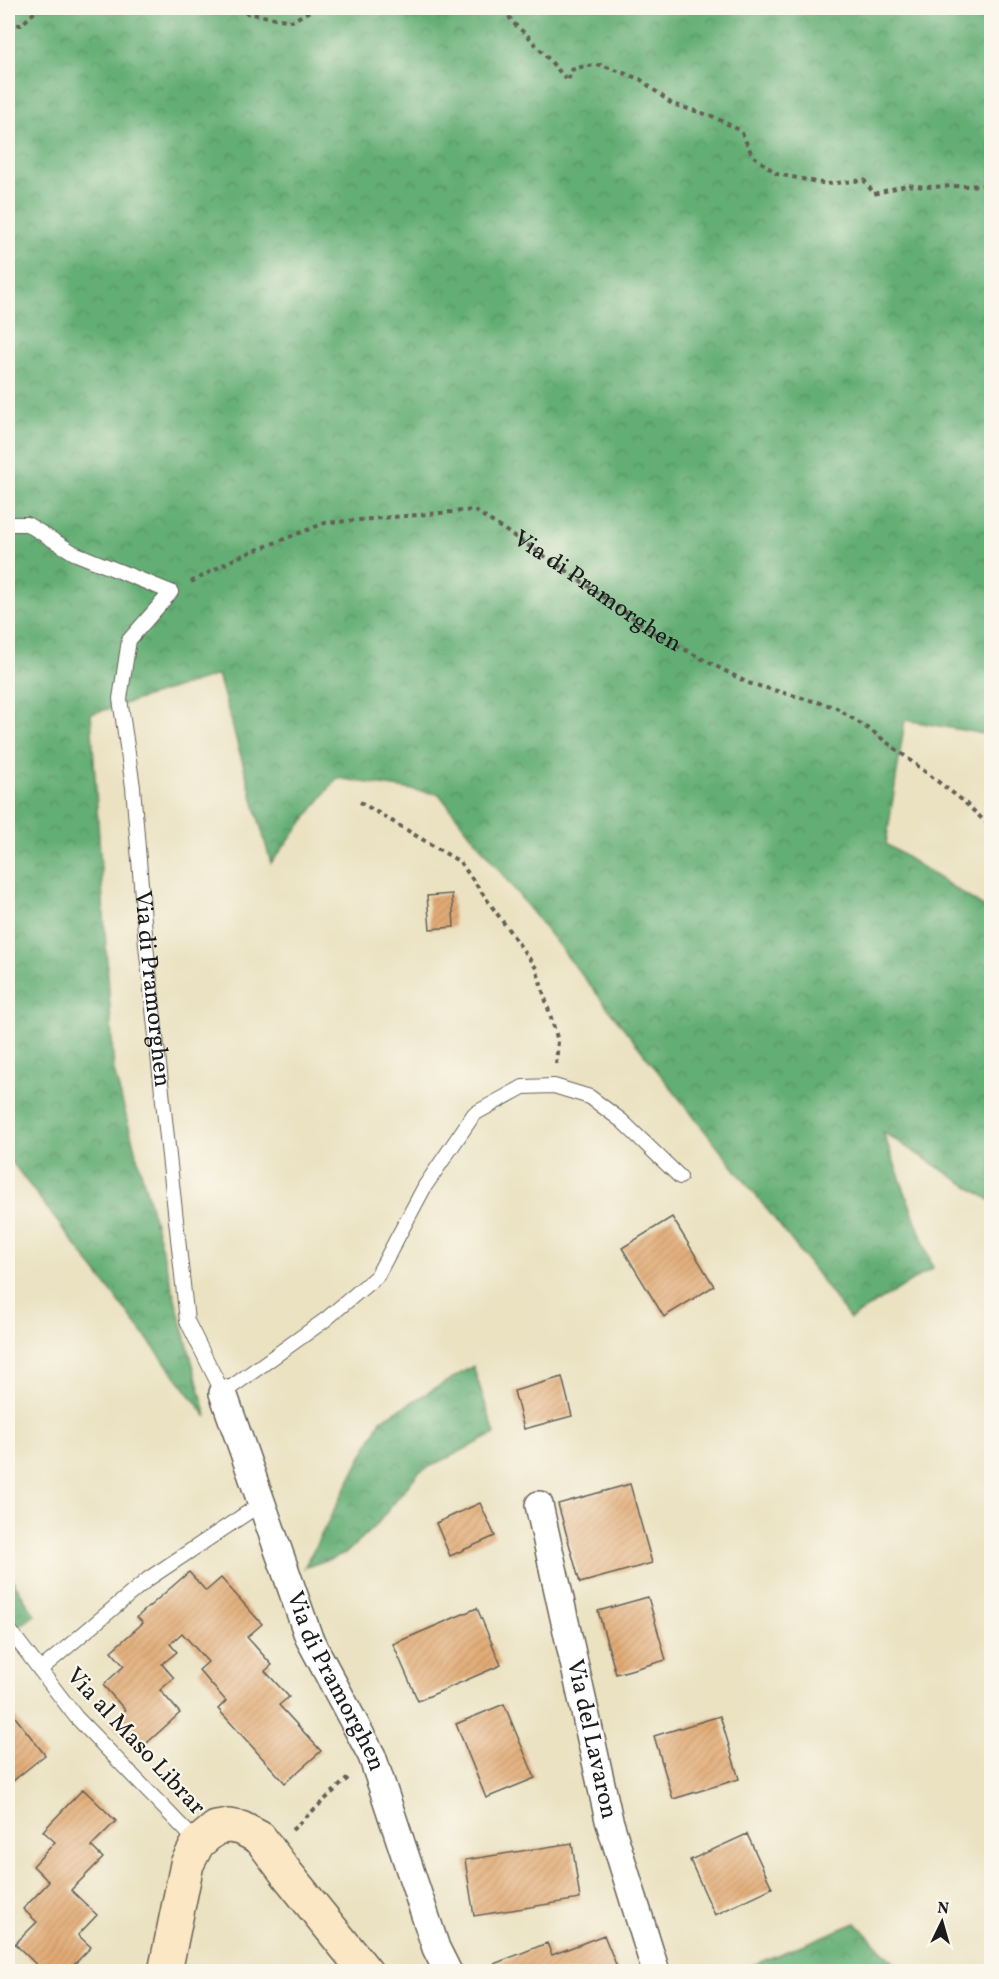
<svg xmlns="http://www.w3.org/2000/svg" width="999" height="1979" viewBox="0 0 999 1979" font-family="Vollkorn,serif">
  <style>
    .forest { fill: url(#forest-crowns); stroke: #406548; stroke-width: 1.5 }
    .building { fill: url(#building-hatch) }
    .lines { fill: none; stroke-linecap: round; stroke-linejoin: round }
    .lane-casing { stroke: #646156; stroke-width: 16 }
    .street-casing { stroke: #646156; stroke-width: 30 }
    .secondary-casing { stroke: #646156; stroke-width: 36 }
    .path { stroke: #646156; stroke-width: 4; stroke-dasharray: 4.5 4.5; stroke-linecap: butt }
    .lane { stroke: #fff; stroke-width: 14 }
    .street { stroke: #fff; stroke-width: 27 }
    .secondary { stroke: #fbe7c3; stroke-width: 33 }
    .labels { text-anchor: middle; dominant-baseline: central; stroke-width: 4.5; stroke-linejoin: round; paint-order: stroke }
    .street-label { font-size: 24px; fill: #1c1c1c; stroke: #fbf7ec }
  </style>
  <defs>
    <pattern id="forest-crowns" width="20" height="18" patternUnits="userSpaceOnUse" patternTransform="scale(1.5)"><rect width="20" height="18" fill="#64ae75"/><path d="M2 6a3 3 0 1 1 6 0M12 15a3 3 0 1 1 6 0" fill="none" stroke="#528d5f"/></pattern>
    <pattern id="building-hatch" width="6" height="6" patternUnits="userSpaceOnUse" patternTransform="scale(1.5)"><rect width="6" height="6" fill="#e1aa74"/><path d="M-1 1l2-2M0 6l6-6M5 7l2-2" fill="none" stroke="#c09264"/></pattern>
  </defs>
  <rect width="100%" height="100%" fill="#fbf7ec"/>
  <filter id="ink" filterUnits="userSpaceOnUse"><feTurbulence type="fractalNoise" baseFrequency=".0167" numOctaves="2"/><feDisplacementMap in="SourceGraphic" scale="12" xChannelSelector="R" yChannelSelector="G"/><feConvolveMatrix kernelMatrix="1 2 1 2 8 2 1 2 1" color-interpolation-filters="sRGB"/></filter>
  <filter id="wash" filterUnits="userSpaceOnUse"><feTurbulence type="fractalNoise" baseFrequency=".008" numOctaves="4" result="noise"/><feDisplacementMap in="SourceGraphic" scale="24" xChannelSelector="R" yChannelSelector="G"/><feGaussianBlur stdDeviation="1.35" result="paint"/><feColorMatrix in="noise" values="0 0 0 0 0 0 0 0 0 0 0 0 0 0 0 0 0 1.4 0 .05"/><feComposite in="paint" operator="in"/></filter>
  <g filter="url(#wash)">
    <rect width="100%" height="100%" fill="#ebe2c2"/>
    <!-- forest -->
    <path class="forest" d="M 8,8 L 991,8 L 991,735 L 905,720 L 886,844 L 991,912 L 991,1201 L 883,1132 L 933,1268 L 850,1319 L 795,1245 L 439,794 L 337,778 L 271,863 L 218,675 L 91,714 L 114,1071 L 207,1417 L 8,1157 Z
      M 473,1366 L 495,1434 L 419,1472 L 377,1524 L 346,1553 L 304,1568 L 381,1420 Z
      M 8,1573 L 35,1615 L 8,1634 Z
      M 856,1923 L 901,1971 L 738,1971 Z"/>
    <g id="blocks">
      <!-- building -->
      <path class="building" d="M 452,894 L 454,927 L 430,929 L 427,896 Z
        M 672,1217 L 714,1286 L 664,1317 L 622,1248 Z
        M 562,1377 L 572,1416 L 524,1429 L 514,1391 Z
        M 630,1484 L 652,1563 L 580,1583 L 558,1504 Z
        M 480,1503 L 495,1536 L 450,1556 L 436,1523 Z
        M 189,1572 L 206,1591 L 221,1578 L 262,1624 L 247,1637 L 272,1665 L 265,1671 L 289,1697 L 279,1705 L 321,1751 L 285,1783 L 218,1709 L 226,1701 L 199,1670 L 208,1662 L 182,1633 L 170,1644 L 177,1652 L 162,1664 L 174,1678 L 160,1690 L 180,1713 L 137,1752 L 111,1723 L 125,1710 L 103,1685 L 124,1666 L 111,1651 L 143,1623 L 137,1617 Z
        M 648,1597 L 666,1660 L 616,1674 L 598,1611 Z
        M 477,1608 L 501,1665 L 418,1701 L 393,1644 Z
        M 504,1704 L 535,1778 L 486,1798 L 456,1724 Z
        M 8,1708 L 45,1755 L 8,1785 Z
        M 720,1716 L 739,1779 L 673,1799 L 654,1736 Z
        M 83,1789 L 116,1821 L 91,1846 L 103,1858 L 71,1890 L 97,1915 L 78,1935 L 91,1947 L 67,1972 L 44,1972 L 15,1944 L 37,1922 L 23,1909 L 49,1882 L 33,1866 L 55,1842 L 43,1831 Z
        M 747,1834 L 772,1888 L 715,1915 L 690,1860 Z
        M 572,1843 L 580,1899 L 474,1916 L 465,1860 Z
        M 604,1935 L 619,1972 L 497,1972 L 494,1964 L 547,1943 L 552,1955 Z"/>
    </g>
  </g>
  <g filter="url(#ink)">
    <use href="#blocks" fill-opacity="0" stroke="#646156" stroke-width="1.5"/>
    <g class="lines">
      <defs>
        <g id="lane">
          <path id="s2" d="M 8,524 L 27,524 L 74,553 L 171,592 L 129,640 L 120,699 L 133,787 L 146,945 L 187,1321 L 223,1393 L 325,1320 L 377,1276 L 425,1186 L 474,1114 L 523,1087 L 554,1086 L 590,1097 L 622,1121 L 680,1177"/>
          <path d="M 8,1628 L 76,1717 L 198,1843"/>
          <path d="M 40,1670 L 148,1579 L 262,1503"/>
        </g>
        <g id="street">
          <path id="s3" d="M 223,1393 L 309,1638 L 372,1756 L 436,1948 L 448,1972"/>
          <path id="s4" d="M 539,1505 L 609,1820 L 656,1972"/>
        </g>
        <path id="secondary" d="M 165,1972 L 187,1864 L 198,1843 L 216,1828 L 229,1826 L 241,1828 L 260,1838 L 287,1874 L 366,1972"/>
      </defs>
      <!-- lane casing -->
      <use href="#lane" class="lane-casing"/>
      <!-- street casing -->
      <use href="#street" class="street-casing"/>
      <!-- secondary casing -->
      <use href="#secondary" class="secondary-casing"/>
      <!-- path -->
      <g class="path">
        <path d="M 237,8 L 246,13 L 292,21 L 315,8"/>
        <path d="M 505,8 L 512,22 L 529,37 L 568,81 L 571,70 L 585,66 L 601,65 L 640,79 L 672,104 L 712,116 L 741,131 L 752,155 L 777,174 L 827,184 L 864,180 L 874,194 L 906,185 L 926,187 L 992,185"/>
        <path d="M 8,24 L 21,25 L 39,8"/>
        <path id="s1" d="M 191,582 L 236,558 L 325,523 L 474,510 L 564,569 L 657,635 L 748,683 L 835,707 L 876,734 L 962,800 L 992,828"/>
        <path d="M 360,802 L 460,862 L 536,968 L 558,1041 L 556,1065"/>
        <path d="M 292,1830 L 348,1778"/>
      </g>
      <!-- lane -->
      <use href="#lane" class="lane"/>
      <!-- street -->
      <use href="#street" class="street"/>
      <!-- secondary -->
      <use href="#secondary" class="secondary"/>
    </g>
  </g>
  <g class="labels">
    <!-- street labels -->
    <g class="street-label">
      <text stroke="none"><textPath href="#s1" startOffset="444">Via di Pramorghen</textPath></text>
      <text stroke="none"><textPath href="#s2" startOffset="594">Via di Pramorghen</textPath></text>
      <text stroke="none"><textPath href="#s3" startOffset="310">Via di Pramorghen</textPath></text>
      <text stroke="none"><textPath href="#s4" startOffset="240">Via del Lavaron</textPath></text>
      <text transform="translate(135 1742) rotate(47)">Via al Maso Librar</text>
    </g>
  </g>
  <!-- margin -->
  <rect width="999" height="1979" fill="none" stroke="#fbf7ec" stroke-width="30"/>
  <!-- north arrow -->
  <g transform="translate(942 1922) rotate(5)" stroke="#fbf7ec" stroke-width="4.5" paint-order="stroke">
  <path d="M0-4.5L10 22L0 15L-10 22Z" fill="#1c1c1c"/>
  <text y="-9" font-size="16" font-weight="bold" text-anchor="middle" fill="#1c1c1c">N</text>
  </g>
</svg>
